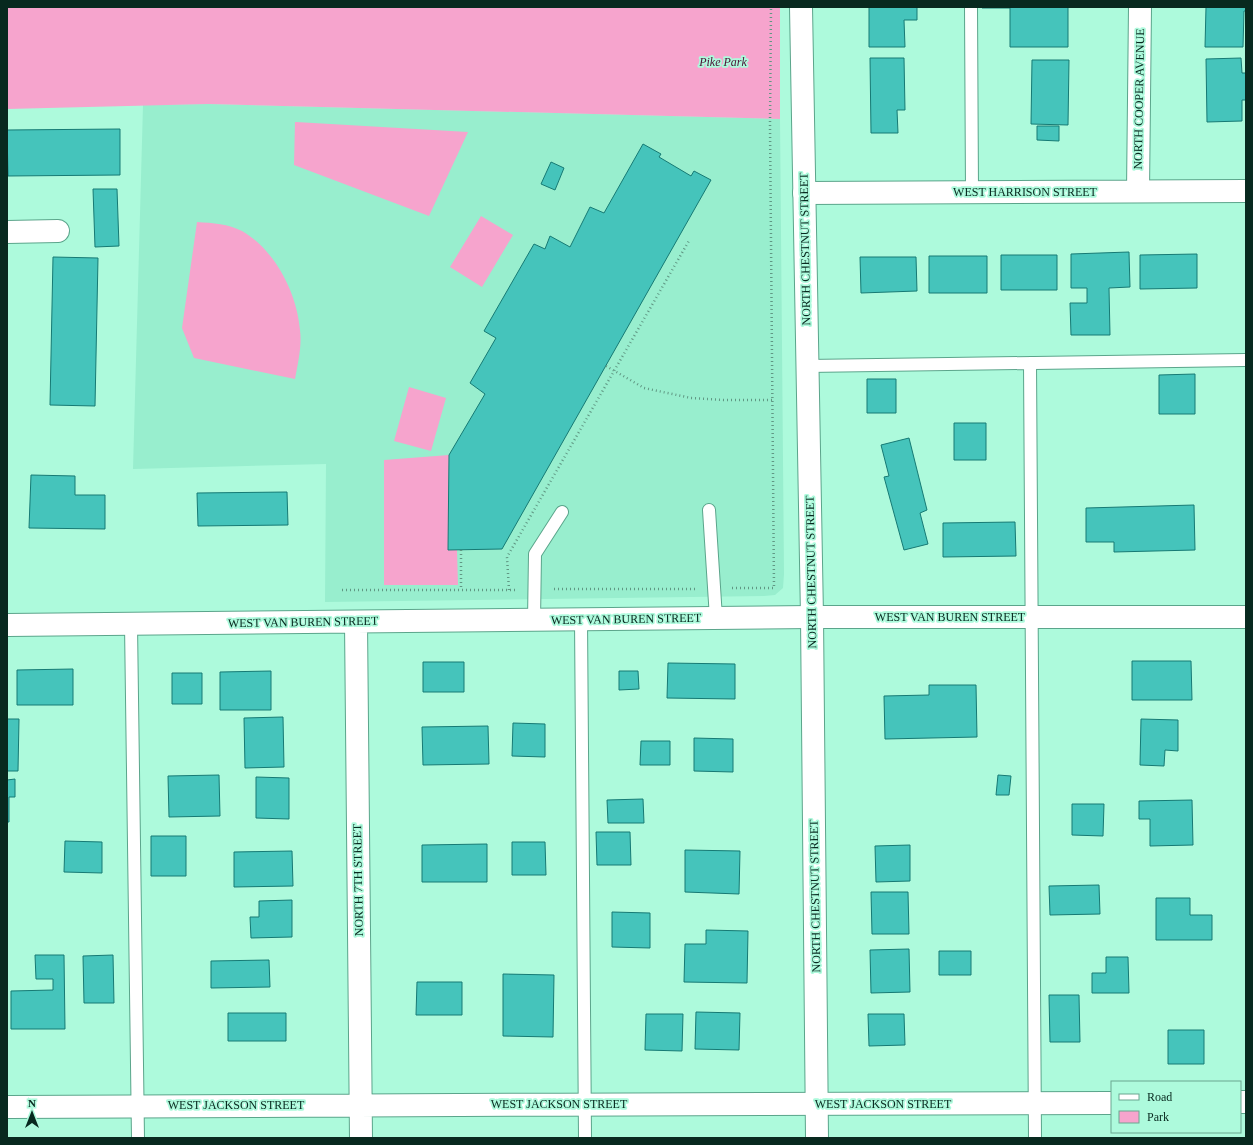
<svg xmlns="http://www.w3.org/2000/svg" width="1253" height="1145" viewBox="0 0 1253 1145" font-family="Georgia,serif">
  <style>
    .built { fill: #98eece }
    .green { fill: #f6a4cd }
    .building { fill: #45c4bb; stroke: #167a74 }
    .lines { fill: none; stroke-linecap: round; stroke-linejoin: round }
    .lane-casing { stroke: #5ba58b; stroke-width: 14 }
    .street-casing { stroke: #5ba58b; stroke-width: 24 }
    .secondary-casing { stroke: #5ba58b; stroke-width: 24 }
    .path { stroke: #609884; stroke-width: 2.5; stroke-dasharray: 1 3; stroke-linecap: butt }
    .lane { stroke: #fff; stroke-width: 12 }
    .street { stroke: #fff; stroke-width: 22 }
    .secondary { stroke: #fff; stroke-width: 22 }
    .labels { text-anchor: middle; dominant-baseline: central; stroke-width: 3.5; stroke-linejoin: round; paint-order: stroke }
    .park-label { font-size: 12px; font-style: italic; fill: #4d0f34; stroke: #adfadc }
    .street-label { font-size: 12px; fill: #08291f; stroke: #adfadc }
  </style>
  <rect width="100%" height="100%" fill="#adfadc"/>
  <!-- built -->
  <path class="built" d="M 208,104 L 780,119 L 784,574 L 783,588 L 775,595 L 764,596 L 325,602 L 326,464 L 133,469 L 143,105 Z"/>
  <!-- green -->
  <path class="green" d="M 7,7 L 780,7 L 780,119 L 208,104 L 7,109 Z
    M 295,122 L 296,122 L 468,132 L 429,216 L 294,165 Z
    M 481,216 L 513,235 L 482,287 L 450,267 Z
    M 197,222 C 213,223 228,224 242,231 C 275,250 297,293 300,330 C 302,346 298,363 295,379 L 194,358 L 182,328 Z
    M 409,387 L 446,398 L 431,451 L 394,441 Z
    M 449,455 L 449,550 L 457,550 L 458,585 L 384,585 L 384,460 Z"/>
  <!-- building -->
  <path class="building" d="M 869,7 L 917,7 L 917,20 L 904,20 L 905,47 L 869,47 Z
    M 982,7 L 1068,7 L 1068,47 L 1010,47 L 1010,8 L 982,8 Z
    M 1206,7 L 1246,7 L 1246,11 L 1244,11 L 1243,47 L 1205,47 Z
    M 870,58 L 904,58 L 905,110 L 897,110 L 898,133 L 871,133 Z
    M 1241,58 L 1242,73 L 1246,73 L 1246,100 L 1242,100 L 1242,121 L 1207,122 L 1206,59 Z
    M 1032,60 L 1069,60 L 1068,125 L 1031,124 Z
    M 1037,126 L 1059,126 L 1059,141 L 1037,140 Z
    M 120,129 L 120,175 L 8,176 L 7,130 Z
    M 643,144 L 661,154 L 659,157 L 691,176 L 694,171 L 711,180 L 502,549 L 448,550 L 449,455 L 485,394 L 470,383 L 496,338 L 484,331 L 534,244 L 545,249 L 550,236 L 570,247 L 590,207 L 604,213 Z
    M 551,162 L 564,168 L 555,190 L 541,184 Z
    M 93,189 L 117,189 L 119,246 L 95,247 Z
    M 1129,252 L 1130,287 L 1109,288 L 1110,335 L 1071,335 L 1070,303 L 1087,303 L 1087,288 L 1071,288 L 1071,254 Z
    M 1197,254 L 1197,288 L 1140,289 L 1140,255 Z
    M 1001,255 L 1057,255 L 1057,290 L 1001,290 Z
    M 929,256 L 987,256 L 987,293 L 929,293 Z
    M 53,257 L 98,258 L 95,406 L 50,405 Z
    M 860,257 L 916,257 L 917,291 L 861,293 Z
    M 1195,374 L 1195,414 L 1159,414 L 1159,375 Z
    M 867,379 L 896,379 L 896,413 L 867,413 Z
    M 954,423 L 986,423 L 986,460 L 954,460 Z
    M 909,438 L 927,510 L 920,513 L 928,544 L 904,550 L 884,477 L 889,476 L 881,445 Z
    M 31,475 L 75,476 L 75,495 L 105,495 L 105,529 L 29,528 Z
    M 287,492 L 288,525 L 198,526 L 197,493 Z
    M 1194,505 L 1195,550 L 1114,552 L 1114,542 L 1086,542 L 1086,508 Z
    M 1015,522 L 1016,556 L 943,557 L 943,523 Z
    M 1132,661 L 1191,661 L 1192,700 L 1132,700 Z
    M 423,662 L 464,662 L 464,692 L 423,692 Z
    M 668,663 L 735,664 L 735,699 L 667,698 Z
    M 73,669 L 73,705 L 17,705 L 17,670 Z
    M 271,671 L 271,710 L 220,710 L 220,672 Z
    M 619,671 L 638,671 L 639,689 L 619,690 Z
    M 172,673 L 202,673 L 202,704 L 172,704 Z
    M 929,685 L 976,685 L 977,737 L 885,739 L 884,696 L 929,695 Z
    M 283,717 L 284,767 L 245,768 L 244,718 Z
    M 7,719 L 19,719 L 18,771 L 7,771 Z
    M 1141,719 L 1178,720 L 1178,751 L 1165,750 L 1164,766 L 1140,765 Z
    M 513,723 L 545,724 L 545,757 L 512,756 Z
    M 488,726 L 489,764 L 423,765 L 422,727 Z
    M 694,738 L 733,739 L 733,772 L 694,771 Z
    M 641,741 L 670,741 L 670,765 L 640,765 Z
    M 219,775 L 220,816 L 169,817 L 168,776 Z
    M 998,775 L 1011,776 L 1009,795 L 996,795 Z
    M 256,777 L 289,778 L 289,819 L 256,818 Z
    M 15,779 L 15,797 L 9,797 L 9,822 L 7,822 L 7,780 Z
    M 643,799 L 644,823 L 608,823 L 607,800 Z
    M 1192,800 L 1193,845 L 1150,846 L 1150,819 L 1139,819 L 1139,801 Z
    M 1072,804 L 1104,804 L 1103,836 L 1072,835 Z
    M 596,832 L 630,832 L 631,865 L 597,865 Z
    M 151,836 L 186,836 L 186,876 L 151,876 Z
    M 65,841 L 102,842 L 102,873 L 64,872 Z
    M 512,842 L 545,842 L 546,875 L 512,875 Z
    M 487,844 L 487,882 L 422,882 L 422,845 Z
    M 910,845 L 910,881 L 876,882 L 875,846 Z
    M 685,850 L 740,851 L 739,894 L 685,892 Z
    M 292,851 L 293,886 L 234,887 L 234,852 Z
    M 1099,885 L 1100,914 L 1050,915 L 1049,886 Z
    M 871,892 L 908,892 L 909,934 L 872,934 Z
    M 1156,898 L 1190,898 L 1190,915 L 1212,915 L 1212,940 L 1156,940 Z
    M 292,900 L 292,937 L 251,938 L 250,917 L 259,917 L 259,901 Z
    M 612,912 L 650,913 L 650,948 L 612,947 Z
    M 706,930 L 748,931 L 747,983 L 684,982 L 685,944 L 706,944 Z
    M 909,949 L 910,992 L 871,993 L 870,950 Z
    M 939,951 L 971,951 L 971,975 L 939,975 Z
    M 35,955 L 64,955 L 65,1029 L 11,1029 L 11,991 L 53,990 L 53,979 L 36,979 Z
    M 113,955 L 114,1003 L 84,1003 L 83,956 Z
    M 1106,957 L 1128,957 L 1129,993 L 1092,993 L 1092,973 L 1106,973 Z
    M 269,960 L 270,987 L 211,988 L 211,961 Z
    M 503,974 L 554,975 L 553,1037 L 503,1036 Z
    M 417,982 L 462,982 L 462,1015 L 416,1015 Z
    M 1049,995 L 1079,995 L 1080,1042 L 1050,1042 Z
    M 696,1012 L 740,1013 L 739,1050 L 695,1049 Z
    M 228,1013 L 286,1013 L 286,1041 L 228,1041 Z
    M 646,1014 L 683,1014 L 682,1051 L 645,1050 Z
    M 868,1014 L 904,1014 L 905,1045 L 869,1046 Z
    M 1168,1030 L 1204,1030 L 1204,1064 L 1168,1064 Z"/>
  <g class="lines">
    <defs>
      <path id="lane" d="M 971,7 L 972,192
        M 1030,363 L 1035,1138
        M 807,366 L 1246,360
        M 709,510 L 716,618
        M 581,619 L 585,1138
        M 534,620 L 535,554 L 562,512
        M 131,624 L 138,1138"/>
      <path id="street" d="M 1138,191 L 1140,7
        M 804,193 L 1246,191
        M 7,232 L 58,231
        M 356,622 L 361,1138
        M 7,625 L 812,617 L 1246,617
        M 1240,1102 L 1246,1102
        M 7,1107 C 375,1104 744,1105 1112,1103"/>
      <path id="secondary" d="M 801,7 L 812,617 L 817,1138"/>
    </defs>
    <!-- lane casing -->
    <use href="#lane" class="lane-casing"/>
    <!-- street casing -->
    <use href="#street" class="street-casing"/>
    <!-- secondary casing -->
    <use href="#secondary" class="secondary-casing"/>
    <!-- path -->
    <path class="path" d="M 606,366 L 644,388 L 691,398 L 723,400 L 772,400
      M 461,550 L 461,590
      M 732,588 L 774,588 L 770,124 L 771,7
      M 554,589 L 695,589
      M 342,590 L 515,590
      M 509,590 L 507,557 L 690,239"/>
    <!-- lane -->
    <use href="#lane" class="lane"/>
    <!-- street -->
    <use href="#street" class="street"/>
    <!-- secondary -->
    <use href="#secondary" class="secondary"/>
  </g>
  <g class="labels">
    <!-- park labels -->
    <g class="park-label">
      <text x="723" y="62">Pike Park</text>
    </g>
    <!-- street labels -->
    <g class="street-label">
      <text transform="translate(1139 99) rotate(-89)">NORTH COOPER AVENUE</text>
      <text x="1025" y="192">WEST HARRISON STREET</text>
      <text transform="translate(805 249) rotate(-91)">NORTH CHESTNUT STREET</text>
      <text transform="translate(811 572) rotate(-91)">NORTH CHESTNUT STREET</text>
      <text x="950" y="617">WEST VAN BUREN STREET</text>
      <text transform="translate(626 619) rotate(-1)">WEST VAN BUREN STREET</text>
      <text transform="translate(303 622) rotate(-1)">WEST VAN BUREN STREET</text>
      <text transform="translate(358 880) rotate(-91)">NORTH 7TH STREET</text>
      <text transform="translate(815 896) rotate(-91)">NORTH CHESTNUT STREET</text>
      <text x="559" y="1104">WEST JACKSON STREET</text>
      <text x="883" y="1104">WEST JACKSON STREET</text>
      <text x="236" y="1105">WEST JACKSON STREET</text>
    </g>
  </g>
  <!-- border -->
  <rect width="1253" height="1145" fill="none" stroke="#08291f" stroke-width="16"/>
  <!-- legend -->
  <rect x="1111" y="1081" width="130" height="52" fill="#adfadc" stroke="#6ba690"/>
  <rect x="1119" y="1094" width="20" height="6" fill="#ffffff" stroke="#6ba690"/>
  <text x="1147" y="1101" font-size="12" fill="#08291f">Road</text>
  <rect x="1119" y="1111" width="20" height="12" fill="#f6a4cd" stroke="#6ba690"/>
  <text x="1147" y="1121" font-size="12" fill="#08291f">Park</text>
  <!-- north arrow -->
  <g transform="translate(32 1113)" stroke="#adfadc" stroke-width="3" paint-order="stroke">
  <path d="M0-3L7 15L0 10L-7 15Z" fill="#08291f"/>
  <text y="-6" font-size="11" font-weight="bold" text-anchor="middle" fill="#08291f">N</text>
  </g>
</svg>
